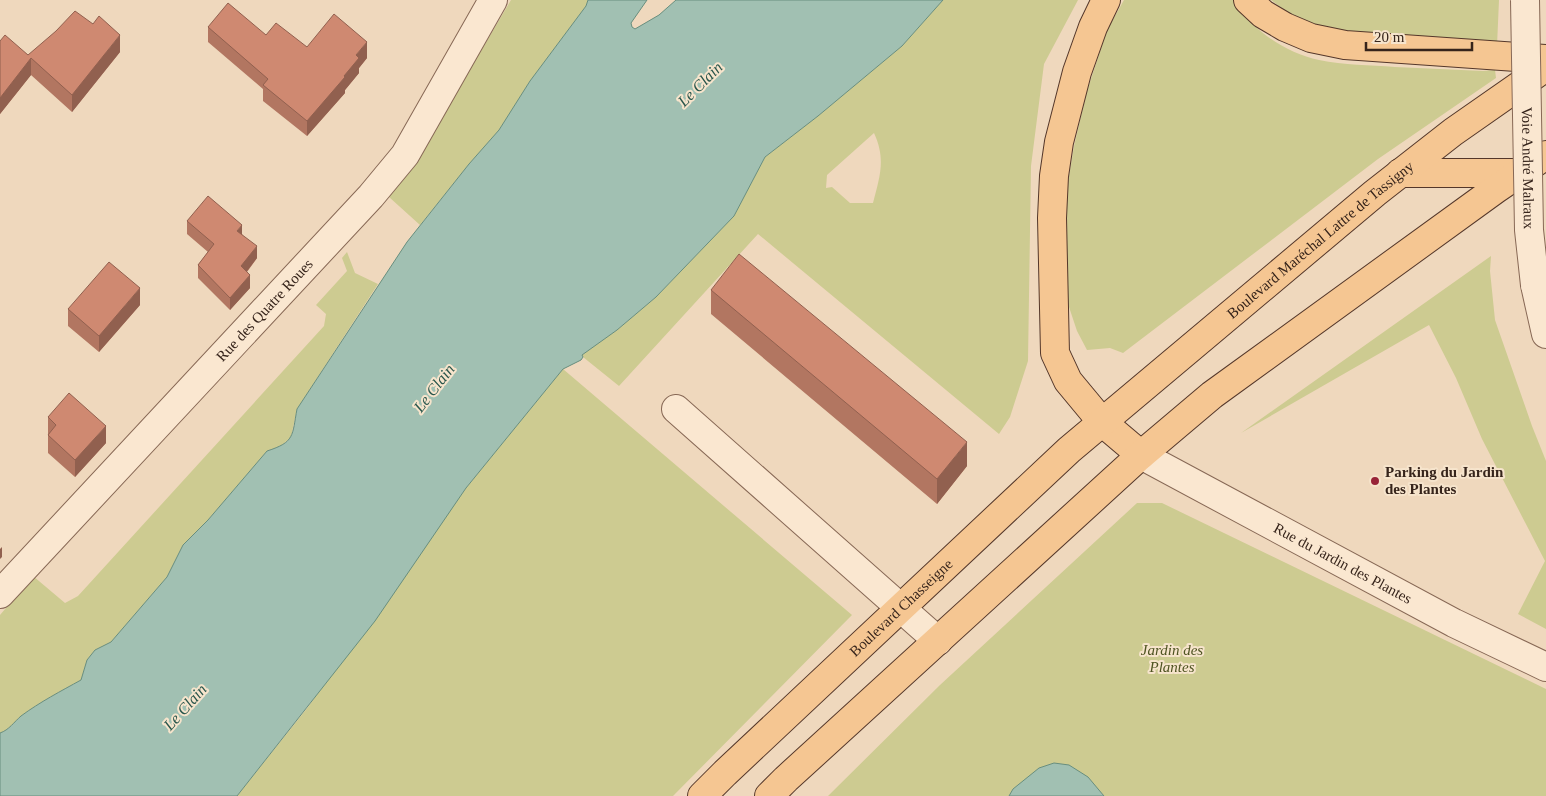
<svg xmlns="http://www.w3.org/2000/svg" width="1546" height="796" viewBox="0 0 1546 796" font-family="Georgia,serif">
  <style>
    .green { fill: #cdcb91; fill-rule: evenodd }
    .water { fill: #a1c0b2; stroke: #688e7e }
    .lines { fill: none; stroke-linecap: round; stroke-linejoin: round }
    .minor-casing { stroke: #876855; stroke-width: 30 }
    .major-casing { stroke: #54372a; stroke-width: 30 }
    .minor { stroke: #fae7d0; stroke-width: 28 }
    .major { stroke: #f5c692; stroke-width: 28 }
    .minor-bridge-casing { stroke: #876855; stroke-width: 30; stroke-linecap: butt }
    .minor-bridge { stroke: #fae7d0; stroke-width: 28 }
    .wall { fill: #b27661 }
    .shaded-wall { fill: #91604f }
    .building { fill: #cf8971; stroke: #91604f }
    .poi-dot { fill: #982337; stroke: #f6e4cc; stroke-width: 2 }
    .labels { text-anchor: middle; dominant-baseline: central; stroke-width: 4; stroke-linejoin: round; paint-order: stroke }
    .street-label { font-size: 15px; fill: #36241b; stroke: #f6e4cc }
    .poi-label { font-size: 15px; font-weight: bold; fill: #36241b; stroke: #f6e4cc; text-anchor: start }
    .park-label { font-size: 15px; font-style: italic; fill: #4e5321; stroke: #f6e4cc }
    .water-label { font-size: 16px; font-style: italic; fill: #29564c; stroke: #f6e4cc }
  </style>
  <rect width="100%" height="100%" fill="#efd8bd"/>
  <!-- green -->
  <path class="green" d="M 511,0 L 588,0 L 586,6 L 530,81 L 499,130 L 469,164 L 420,225 L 389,197 L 411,169 Z
    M 943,0 L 1078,0 L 1044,64 L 1031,166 L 1028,361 L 1010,417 L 999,434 L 758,234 L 619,386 L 583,357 L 581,355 L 617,330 L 656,297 L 734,216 L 765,157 L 818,116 L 902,46 ZM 874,133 C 886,159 880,176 873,203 L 850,203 L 832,187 L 826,188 L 827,175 Z
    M 1124,0 L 1233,0 C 1251,29 1285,53 1319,60 C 1344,65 1370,65 1395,67 C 1425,68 1454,70 1483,71 L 1495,70 L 1496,78 L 1378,159 L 1123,353 L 1110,348 L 1087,350 L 1077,331 L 1069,307 L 1064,282 L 1064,206 L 1074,146 L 1087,91 L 1107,30 Z
    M 1271,0 L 1499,0 L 1497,46 L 1371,40 L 1315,26 L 1287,12 Z
    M 347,252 L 355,273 L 378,284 L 297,409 L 291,437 L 281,446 L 267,451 L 208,520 L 183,545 L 167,577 L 111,642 L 95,650 L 87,660 L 81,680 C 61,691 40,702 21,716 C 14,722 9,730 0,733 L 0,615 L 33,576 L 65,603 L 78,596 L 324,326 L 326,314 L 316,305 L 347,271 L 342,258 Z
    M 1491,256 L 1490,271 L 1495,320 L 1532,426 L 1546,461 L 1546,629 L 1518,614 L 1545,561 L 1482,439 L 1456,378 L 1429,325 L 1241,433 Z
    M 563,369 L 852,615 L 673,796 L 237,796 L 308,707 L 466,488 Z
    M 1137,503 L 1162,503 L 1546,689 L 1546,796 L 828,796 L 940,685 Z"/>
  <!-- water -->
  <path class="water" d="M 588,0 L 647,0 L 631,23 L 632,27 L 635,29 L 659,15 L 676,0 L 943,0 L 902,46 L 818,116 L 765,157 L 734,216 L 656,297 L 617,330 L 582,355 L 583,357 L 581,360 L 563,369 L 466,488 L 375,621 L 237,796 L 0,796 L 0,733 C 9,730 14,722 21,716 C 40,702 61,691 81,680 L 87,660 L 95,650 L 111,642 L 167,577 L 183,545 L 208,520 L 267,451 C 295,442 292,436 297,409 L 407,242 L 469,164 L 499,130 L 530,81 L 586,6 Z
    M 1054,763 L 1069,765 L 1088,777 L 1104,796 L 1009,796 L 1013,789 L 1039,768 Z"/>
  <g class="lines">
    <defs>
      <g id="minor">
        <path d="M 1535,285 L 1546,334"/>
        <path d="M 676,409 L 938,641"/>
        <path id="s1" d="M 1141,455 L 1454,623 L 1546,667"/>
        <path id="s2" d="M 0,594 L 371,196 L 405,155 L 493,0"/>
      </g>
      <g id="major">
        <path d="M 1106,0 L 1093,27 L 1077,72 L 1059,142 L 1054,176 L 1052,218 L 1055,353 L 1068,381 L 1102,422 L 1141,455"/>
        <path d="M 1248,0 L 1263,14 L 1285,27 L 1311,38 L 1345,45 L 1546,59"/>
        <path d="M 1400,173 L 1523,173"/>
        <path id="s3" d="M 702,796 L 725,773 L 1069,450 L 1375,193 L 1453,132 L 1546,67"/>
        <path d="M 769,796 L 786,779 L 1141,455 L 1212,395 L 1496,189 L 1546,155"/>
      </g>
    </defs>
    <!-- minor casing -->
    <use href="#minor" class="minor-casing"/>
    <!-- major casing -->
    <use href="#major" class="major-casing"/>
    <!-- minor -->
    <use href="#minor" class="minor"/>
    <!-- major -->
    <use href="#major" class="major"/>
    <defs>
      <g id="minor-bridge">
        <path id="s4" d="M 1525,0 L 1529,230 L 1535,285"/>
      </g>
    </defs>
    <!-- minor-bridge casing -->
    <use href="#minor-bridge" class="minor-bridge-casing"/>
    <!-- minor-bridge -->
    <use href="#minor-bridge" class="minor-bridge"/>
  </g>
  <!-- wall -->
  <path class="wall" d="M 208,27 L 266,35 L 307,47 L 367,58 L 359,68 L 359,73 L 345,90 L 345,93 L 307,136 L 263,101 L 263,89 L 208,42 Z
    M 0,41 L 28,55 L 120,52 L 72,112 L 31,75 L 0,114 Z
    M 187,221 L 242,234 L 257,258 L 247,272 L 250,288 L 230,310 L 198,278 L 198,265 L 208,252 L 187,234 Z
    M 711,290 L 967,466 L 937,504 L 711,314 Z
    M 140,305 L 99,352 L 68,326 L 68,309 Z
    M 48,417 L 106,443 L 75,477 L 48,453 Z"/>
  <!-- shaded-wall -->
  <path class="shaded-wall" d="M 120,35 L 120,52 L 72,112 L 72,95 Z
    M 367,42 L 367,58 L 359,68 L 359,73 L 345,90 L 345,93 L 307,136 L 307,121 L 344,76 L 356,55 Z
    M 31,58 L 31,75 L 0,114 L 0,98 Z
    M 242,225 L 242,238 L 237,231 Z
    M 257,246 L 257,258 L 241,279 L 241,266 Z
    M 250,275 L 250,288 L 230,310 L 230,298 Z
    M 140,288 L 140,305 L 99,352 L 99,336 Z
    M 106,426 L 106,443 L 75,477 L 75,460 Z
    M 967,442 L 967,466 L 937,504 L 937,479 Z
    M 2,547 L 2,557 L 0,559 L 0,549 Z"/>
  <!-- building -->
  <path class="building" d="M 228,3 L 266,35 L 276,23 L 307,47 L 334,14 L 367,42 L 356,55 L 359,58 L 344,76 L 345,77 L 307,121 L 263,85 L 268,79 L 208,27 Z
    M 75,11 L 93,24 L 99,16 L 120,35 L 72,95 L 31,58 L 0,98 L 0,41 L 5,35 L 28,55 L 56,31 Z
    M 208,196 L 242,225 L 237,231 L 257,246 L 241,266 L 250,275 L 230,298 L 198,265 L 214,244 L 187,221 Z
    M 739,254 L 967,442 L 937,479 L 711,290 Z
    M 109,262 L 140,288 L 99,336 L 68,309 Z
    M 69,393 L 106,426 L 75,460 L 48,435 L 56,425 L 48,417 Z"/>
  <!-- markers -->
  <circle class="poi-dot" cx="1375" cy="481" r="5"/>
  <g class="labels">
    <!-- street labels -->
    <g class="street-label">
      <text stroke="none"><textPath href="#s4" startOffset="168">Voie André Malraux</textPath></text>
      <text stroke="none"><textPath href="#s3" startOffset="832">Boulevard Maréchal Lattre de Tassigny</textPath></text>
      <text stroke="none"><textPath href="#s2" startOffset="388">Rue des Quatre Roues</textPath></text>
      <text stroke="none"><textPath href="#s1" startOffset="229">Rue du Jardin des Plantes</textPath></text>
      <text stroke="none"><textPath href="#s3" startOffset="274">Boulevard Chasseigne</textPath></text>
    </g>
    <!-- poi labels -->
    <g class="poi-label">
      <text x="1385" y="472">Parking du Jardin<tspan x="1385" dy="17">des Plantes</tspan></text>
    </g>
    <!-- park labels -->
    <g class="park-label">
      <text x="1172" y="650">Jardin des<tspan x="1172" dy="17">Plantes</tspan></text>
    </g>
    <!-- water labels -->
    <g class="water-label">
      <text transform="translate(700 84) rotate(-45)">Le Clain</text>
      <text transform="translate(434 388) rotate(-52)">Le Clain</text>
      <text transform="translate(185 707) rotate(-48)">Le Clain</text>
    </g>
  </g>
  <!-- scale -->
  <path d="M1366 42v8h106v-8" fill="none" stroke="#36241b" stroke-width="2.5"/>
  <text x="1374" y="42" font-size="15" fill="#36241b" stroke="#f6e4cc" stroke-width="4" paint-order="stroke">20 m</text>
</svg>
